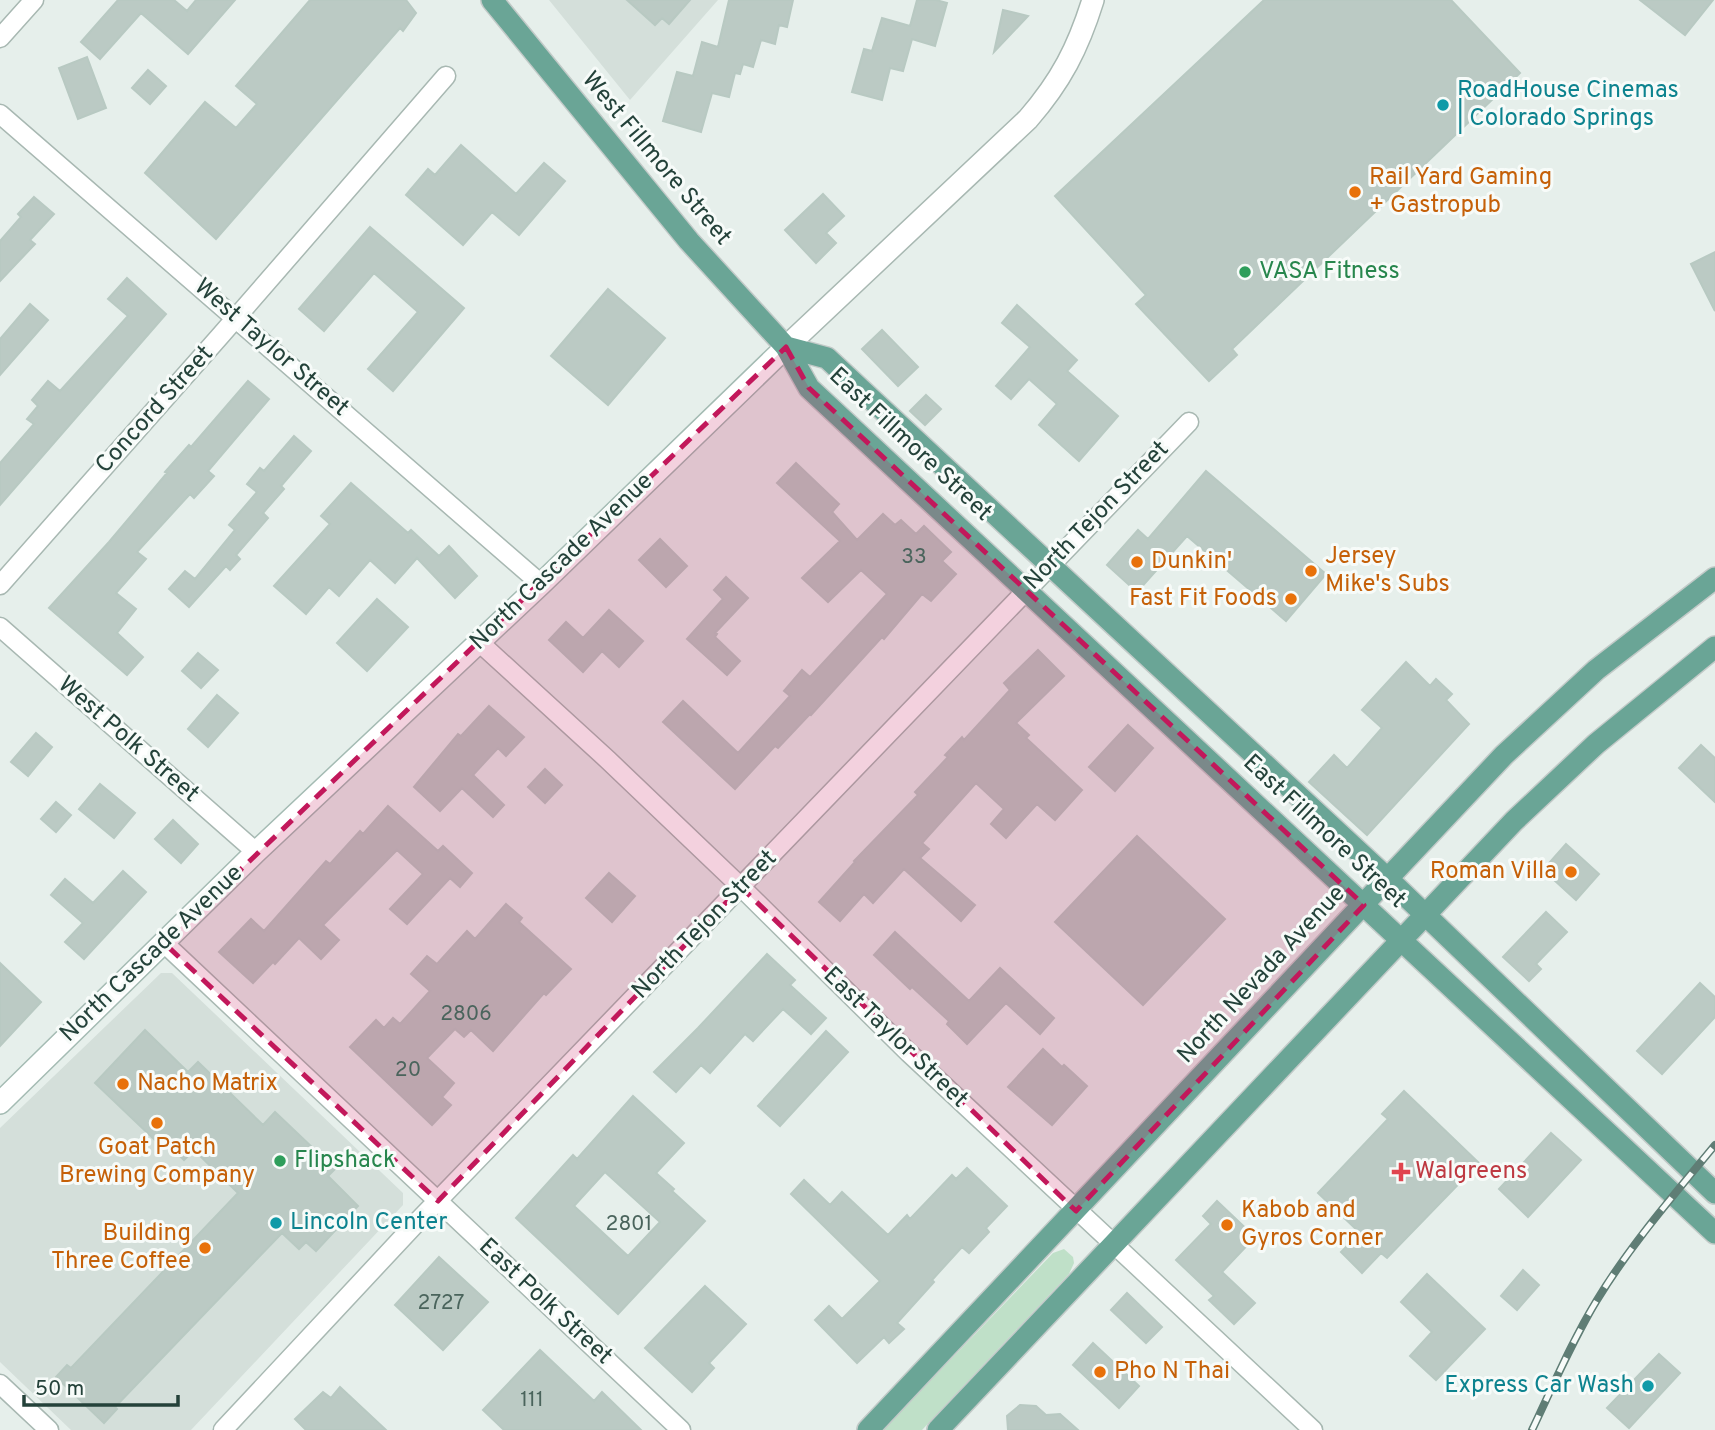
<svg xmlns="http://www.w3.org/2000/svg" width="1715" height="1430" viewBox="0 0 1715 1430" font-family="Overpass,sans-serif">
  <style>
    .built { fill: #d4dfda }
    .grass { fill: #bfe0c8 }
    .building { fill: #bbcac4; stroke: #b8c9c2; stroke-width: 2; fill-rule: evenodd }
    .lines { fill: none; stroke-linecap: round; stroke-linejoin: round }
    .minor-casing { stroke: #a8b8b2; stroke-width: 21 }
    .tertiary-casing { stroke: #a8b8b2; stroke-width: 24 }
    .secondary-casing { stroke: #a4bbb3; stroke-width: 24 }
    .primary-casing { stroke: #c2cac8; stroke-width: 24 }
    .minor { stroke: #fff; stroke-width: 18 }
    .tertiary { stroke: #fff; stroke-width: 21 }
    .secondary { stroke: #fff; stroke-width: 21 }
    .primary { stroke: #6aa596; stroke-width: 21 }
    .rail-casing { stroke: #5f7d75; stroke-width: 8 }
    .rail { stroke: #f7fbf9; stroke-width: 5; stroke-dasharray: 16; stroke-linecap: butt }
    .marked { fill: #c2185b; fill-opacity: 0.2; stroke: #c2185b; stroke-width: 5; stroke-dasharray: 14 9; stroke-linejoin: round }
    .culture-dot { fill: #0f9aa8; stroke: #f7fbf9; stroke-width: 2.5 }
    .food-dot { fill: #e8710a; stroke: #f7fbf9; stroke-width: 2.5 }
    .leisure-dot { fill: #2e9e5b; stroke: #f7fbf9; stroke-width: 2.5 }
    .health-dot { fill: #e0444e; stroke: #f7fbf9; stroke-width: 2.5 }
    .labels { text-anchor: middle; dominant-baseline: central; stroke-width: 6; stroke-linejoin: round; paint-order: stroke }
    .number-label { font-size: 21px; fill: #4a645c }
    .culture-label { font-size: 24px; fill: #0d838f; stroke: #f7fbf9; text-anchor: start }
    .street-label { font-size: 24px; fill: #24423a; stroke: #f7fbf9 }
    .food-label { font-size: 24px; fill: #c56008; stroke: #f7fbf9; text-anchor: start }
    .leisure-label { font-size: 24px; fill: #27864d; stroke: #f7fbf9; text-anchor: start }
    .health-label { font-size: 24px; fill: #be3a42; stroke: #f7fbf9; text-anchor: start }
  </style>
  <rect width="100%" height="100%" fill="#e6efeb"/>
  <!-- built -->
  <path class="built" d="M 549,0 L 718,0 L 630,100 Z
    M 161,973 L 172,973 L 403,1193 L 403,1205 L 191,1430 L 71,1430 L 0,1362 L 0,1128 Z"/>
  <!-- grass -->
  <path class="grass" d="M 1064,1249 L 1073,1257 L 1074,1263 L 1069,1274 L 922,1430 L 883,1430 L 1053,1253 Z"/>
  <!-- building -->
  <path class="building" d="M 118,0 L 174,0 L 187,11 L 196,0 L 235,0 L 188,54 L 141,13 L 100,59 L 81,42 Z
    M 310,0 L 406,0 L 416,13 L 403,31 L 400,28 L 216,239 L 145,173 L 205,102 L 236,128 L 257,104 L 236,86 Z
    M 627,0 L 690,0 L 669,24 L 662,18 L 655,25 Z
    M 729,0 L 793,0 L 787,27 L 779,25 L 775,44 L 761,40 L 753,67 L 743,64 L 740,74 L 735,73 L 729,97 L 712,93 L 701,132 L 663,121 L 677,72 L 693,76 L 702,42 L 718,47 Z
    M 917,0 L 936,0 L 947,3 L 935,46 L 912,39 L 903,71 L 890,68 L 882,100 L 852,92 L 864,49 L 872,51 L 882,18 L 910,26 Z
    M 1264,0 L 1451,0 L 1520,73 L 1232,349 L 1237,355 L 1209,381 L 1136,304 L 1146,295 L 1055,196 Z
    M 1640,0 L 1713,0 L 1685,35 Z
    M 1003,10 L 1028,16 L 994,52 Z
    M 87,57 L 106,108 L 78,119 L 59,68 Z
    M 148,70 L 166,86 L 150,104 L 132,88 Z
    M 461,145 L 516,194 L 544,163 L 565,181 L 519,235 L 492,212 L 463,245 L 406,195 L 428,169 L 435,175 Z
    M 823,194 L 844,216 L 826,233 L 836,243 L 816,263 L 785,230 Z
    M 34,197 L 54,214 L 30,240 L 35,244 L 0,281 L 0,241 L 21,217 L 18,214 Z
    M 370,227 L 464,308 L 393,391 L 368,369 L 418,312 L 374,273 L 324,331 L 299,309 Z
    M 1715,252 L 1715,311 L 1691,264 Z
    M 127,278 L 166,314 L 0,505 L 0,463 L 34,424 L 27,419 L 38,406 L 32,400 L 48,381 L 60,391 L 128,316 L 108,299 Z
    M 608,289 L 665,338 L 608,405 L 551,356 Z
    M 30,304 L 48,320 L 0,375 L 0,339 Z
    M 1017,305 L 1077,360 L 1067,371 L 1118,416 L 1079,461 L 1039,425 L 1057,404 L 1029,379 L 1011,399 L 996,386 L 1030,347 L 1002,323 Z
    M 882,330 L 918,367 L 898,386 L 862,349 Z
    M 248,381 L 269,399 L 208,471 L 214,476 L 194,498 L 190,494 L 137,552 L 146,559 L 116,593 L 136,609 L 117,633 L 143,657 L 127,675 L 49,608 L 109,542 L 167,473 L 165,472 L 189,445 L 191,447 Z
    M 926,395 L 941,409 L 925,425 L 910,411 Z
    M 294,436 L 311,451 L 281,486 L 284,489 L 263,513 L 268,518 L 236,555 L 240,559 L 230,570 L 226,566 L 189,607 L 169,589 L 185,571 L 195,579 L 235,530 L 229,525 L 257,492 L 247,484 L 260,468 L 264,471 Z
    M 796,463 L 839,504 L 832,512 L 857,540 L 883,514 L 895,525 L 901,520 L 916,534 L 924,526 L 951,552 L 942,561 L 956,574 L 931,601 L 922,594 L 884,639 L 882,637 L 811,715 L 810,714 L 778,748 L 775,746 L 735,789 L 663,722 L 683,701 L 738,753 L 790,696 L 784,691 L 802,670 L 810,677 L 887,594 L 861,570 L 828,602 L 802,578 L 840,541 L 777,483 Z
    M 1206,471 L 1326,574 L 1286,621 L 1187,536 L 1137,592 L 1107,565 L 1138,530 L 1148,539 Z
    M 351,483 L 408,533 L 411,530 L 439,556 L 449,546 L 477,576 L 455,598 L 417,558 L 395,583 L 370,560 L 339,596 L 329,587 L 306,614 L 274,586 L 330,524 L 321,516 Z
    M 660,539 L 687,566 L 666,587 L 639,560 Z
    M 726,577 L 748,598 L 715,633 L 717,634 L 715,637 L 740,661 L 727,675 L 687,639 L 723,599 L 714,590 Z
    M 377,599 L 408,627 L 367,671 L 337,643 Z
    M 609,610 L 643,641 L 619,667 L 602,651 L 583,672 L 549,640 L 566,622 L 583,638 Z
    M 1038,650 L 1064,676 L 1016,723 L 1029,735 L 1026,738 L 1082,790 L 1055,820 L 1037,804 L 1006,838 L 991,824 L 1004,809 L 976,783 L 922,843 L 929,849 L 920,858 L 975,905 L 961,921 L 904,869 L 873,903 L 864,894 L 840,921 L 819,902 L 855,862 L 854,861 L 918,795 L 915,792 L 948,757 L 945,755 L 962,737 L 964,740 L 1010,690 L 1004,683 Z
    M 198,653 L 218,670 L 201,688 L 182,671 Z
    M 1406,662 L 1430,686 L 1436,679 L 1452,694 L 1446,700 L 1469,724 L 1367,835 L 1309,782 L 1334,755 L 1347,768 L 1382,728 L 1362,710 Z
    M 217,695 L 238,713 L 208,747 L 188,729 Z
    M 489,706 L 524,737 L 506,756 L 498,748 L 473,775 L 504,805 L 493,817 L 462,788 L 440,811 L 414,787 L 458,734 L 461,736 Z
    M 1128,725 L 1153,748 L 1115,791 L 1089,767 Z
    M 36,733 L 52,747 L 28,776 L 11,762 Z
    M 1701,745 L 1715,758 L 1715,802 L 1679,768 Z
    M 545,769 L 562,785 L 545,803 L 528,787 Z
    M 100,784 L 135,813 L 114,838 L 79,809 Z
    M 56,802 L 71,815 L 56,832 L 41,819 Z
    M 388,806 L 438,851 L 443,846 L 472,873 L 460,887 L 450,878 L 407,924 L 390,909 L 423,874 L 397,850 L 323,925 L 339,940 L 321,959 L 299,938 L 275,964 L 273,962 L 253,983 L 219,952 L 251,919 L 264,931 L 326,861 L 330,864 L 360,831 L 363,834 Z
    M 173,820 L 198,844 L 181,863 L 155,839 Z
    M 1137,836 L 1225,919 L 1143,1005 L 1055,922 Z
    M 1566,844 L 1599,874 L 1576,900 L 1543,870 Z
    M 123,871 L 146,892 L 84,959 L 65,942 L 83,923 L 51,895 L 65,879 L 93,903 Z
    M 609,873 L 635,896 L 612,922 L 586,898 Z
    M 506,904 L 522,918 L 519,922 L 571,969 L 546,995 L 544,993 L 493,1051 L 471,1030 L 464,1037 L 455,1029 L 427,1058 L 454,1083 L 442,1097 L 451,1105 L 432,1125 L 350,1047 L 376,1020 L 384,1028 L 393,1018 L 400,1024 L 430,991 L 411,974 L 427,956 L 437,964 L 467,931 L 475,939 Z
    M 1546,912 L 1567,932 L 1536,964 L 1541,969 L 1529,981 L 1503,957 Z
    M 895,932 L 969,1001 L 1000,968 L 1054,1018 L 1040,1034 L 1006,1003 L 967,1044 L 947,1024 L 949,1021 L 912,987 L 910,989 L 874,955 Z
    M 767,954 L 795,980 L 790,985 L 826,1018 L 811,1034 L 783,1009 L 753,1041 L 745,1034 L 710,1073 L 701,1065 L 676,1092 L 654,1072 L 698,1028 Z
    M 0,963 L 41,1002 L 0,1046 Z
    M 1700,983 L 1715,997 L 1715,1017 L 1662,1074 L 1637,1051 Z
    M 145,1030 L 188,1072 L 198,1062 L 263,1125 L 275,1112 L 335,1169 L 328,1176 L 358,1206 L 316,1251 L 306,1242 L 299,1249 L 282,1233 L 115,1407 L 117,1409 L 104,1423 L 56,1377 L 67,1365 L 71,1368 L 238,1193 L 194,1150 L 184,1160 L 165,1141 L 160,1145 L 95,1083 Z
    M 826,1031 L 848,1052 L 780,1126 L 758,1106 Z
    M 1043,1049 L 1062,1067 L 1064,1065 L 1087,1086 L 1052,1125 L 1008,1087 Z
    M 1404,1091 L 1479,1163 L 1387,1258 L 1381,1253 L 1362,1273 L 1341,1252 L 1360,1233 L 1318,1193 L 1388,1119 L 1382,1114 Z
    M 633,1096 L 684,1143 L 656,1173 L 674,1189 L 672,1191 L 705,1221 L 618,1314 L 516,1218 L 573,1155 L 577,1159 ZM 605,1172 L 660,1222 L 628,1256 L 574,1206 Z
    M 1551,1133 L 1581,1160 L 1528,1217 L 1499,1189 Z
    M 967,1168 L 1007,1206 L 986,1228 L 989,1232 L 969,1253 L 962,1247 L 932,1280 L 934,1282 L 897,1323 L 904,1329 L 889,1343 L 884,1337 L 857,1363 L 815,1320 L 829,1306 L 842,1319 L 880,1281 L 791,1194 L 804,1180 L 830,1205 L 842,1192 L 888,1235 L 907,1215 L 910,1219 L 952,1175 L 956,1179 Z
    M 1217,1201 L 1255,1237 L 1222,1272 L 1255,1303 L 1234,1324 L 1209,1300 L 1214,1296 L 1176,1260 L 1211,1224 L 1203,1216 Z
    M 439,1257 L 488,1302 L 443,1350 L 395,1305 Z
    M 1523,1270 L 1539,1285 L 1517,1310 L 1501,1296 Z
    M 1427,1274 L 1485,1329 L 1436,1380 L 1410,1356 L 1432,1332 L 1401,1302 Z
    M 705,1286 L 746,1324 L 709,1363 L 714,1368 L 692,1392 L 645,1348 Z
    M 1127,1293 L 1162,1327 L 1146,1343 L 1111,1310 Z
    M 1093,1343 L 1139,1386 L 1119,1408 L 1073,1365 Z
    M 540,1350 L 594,1401 L 602,1392 L 641,1430 L 504,1430 L 483,1410 Z
    M 1659,1354 L 1680,1373 L 1629,1428 L 1607,1408 Z
    M 340,1387 L 386,1430 L 306,1430 L 295,1419 L 323,1392 L 331,1398 Z
    M 1020,1405 L 1036,1406 L 1046,1415 L 1060,1414 L 1078,1430 L 1008,1430 L 1007,1416 Z"/>
  <g class="lines">
    <defs>
      <path id="minor" d="M 0,38 L 34,0
        M 0,114 L 541,584
        M 0,585 L 221,335 L 446,76
        M 0,627 L 256,852
        M 479,642 L 608,760 L 741,887 L 909,1053 L 1313,1430
        M 164,943 L 681,1430
        M 0,1384 L 49,1430
        M 223,1430 L 420,1219 L 1189,422"/>
      <path id="tertiary" d="M 786,347 L 1028,119 C 1061,81 1078,48 1093,0"/>
      <path id="secondary" d="M 0,1103 L 256,852 L 541,584 L 786,347"/>
      <path id="primary" d="M 492,0 L 689,241 L 786,347 L 809,388 L 1715,1233
        M 786,347 L 827,358 L 1388,879 L 1715,1193
        M 868,1430 L 1504,755 L 1596,670 L 1715,578
        M 938,1430 L 1514,821 L 1596,744 L 1715,647"/>
    </defs>
    <!-- minor casing -->
    <use href="#minor" class="minor-casing"/>
    <!-- tertiary casing -->
    <use href="#tertiary" class="tertiary-casing"/>
    <!-- secondary casing -->
    <use href="#secondary" class="secondary-casing"/>
    <!-- primary casing -->
    <use href="#primary" class="primary-casing"/>
    <!-- minor -->
    <use href="#minor" class="minor"/>
    <!-- tertiary -->
    <use href="#tertiary" class="tertiary"/>
    <!-- secondary -->
    <use href="#secondary" class="secondary"/>
    <!-- primary -->
    <use href="#primary" class="primary"/>
    <defs>
      <path id="rail" d="M 1532,1430 C 1553,1386 1572,1341 1597,1300 C 1631,1244 1674,1195 1715,1145"/>
    </defs>
    <!-- rail casing -->
    <use href="#rail" class="rail-casing"/>
    <!-- rail -->
    <use href="#rail" class="rail"/>
  </g>
  <!-- marked area -->
  <path class="marked" d="M 786,347 L 809,388 L 1364,905 L 1076,1211 L 741,887 L 438,1201 L 164,943 Z"/>
  <!-- markers -->
  <g class="culture-dot">
    <circle cx="1443" cy="105" r="7"/>
    <circle cx="276" cy="1223" r="7"/>
    <circle cx="1648" cy="1386" r="7"/>
  </g>
  <g class="food-dot">
    <circle cx="1355" cy="192" r="7"/>
    <circle cx="1137" cy="562" r="7"/>
    <circle cx="1311" cy="571" r="7"/>
    <circle cx="1291" cy="599" r="7"/>
    <circle cx="1571" cy="872" r="7"/>
    <circle cx="123" cy="1084" r="7"/>
    <circle cx="157" cy="1123" r="7"/>
    <circle cx="1227" cy="1225" r="7"/>
    <circle cx="205" cy="1248" r="7"/>
    <circle cx="1100" cy="1372" r="7"/>
  </g>
  <g class="leisure-dot">
    <circle cx="1245" cy="272" r="7"/>
    <circle cx="280" cy="1161" r="7"/>
  </g>
  <path class="health-dot" d="M1397.5 1161.5h7v7h7v7h-7v7h-7v-7h-7v-7h7z"/>
  <g class="labels">
    <!-- number labels -->
    <g class="number-label">
      <text x="914" y="557">33</text>
      <text x="466" y="1014">2806</text>
      <text x="408" y="1070">20</text>
      <text x="629" y="1224">2801</text>
      <text x="441" y="1303">2727</text>
      <text x="532" y="1400">111</text>
    </g>
    <!-- culture labels -->
    <g class="culture-label">
      <text x="1457" y="91">RoadHouse Cinemas<tspan x="1457" dy="28">| Colorado Springs</tspan></text>
      <text x="290" y="1223">Lincoln Center</text>
      <text x="1634" y="1386" text-anchor="end">Express Car Wash</text>
    </g>
    <!-- street labels -->
    <g class="street-label">
      <text transform="translate(656 159) rotate(50)">West Fillmore Street</text>
      <text transform="translate(271 348) rotate(41)">West Taylor Street</text>
      <text transform="translate(155 410) rotate(-48)">Concord Street</text>
      <text transform="translate(910 445) rotate(43)">East Fillmore Street</text>
      <text transform="translate(1097 516) rotate(-46)">North Tejon Street</text>
      <text transform="translate(562 562) rotate(-44)">North Cascade Avenue</text>
      <text transform="translate(128 740) rotate(41)">West Polk Street</text>
      <text transform="translate(1324 832) rotate(43)">East Fillmore Street</text>
      <text transform="translate(705 925) rotate(-46)">North Tejon Street</text>
      <text transform="translate(152 954) rotate(-44)">North Cascade Avenue</text>
      <text transform="translate(1262 975) rotate(-47)">North Nevada Avenue</text>
      <text transform="translate(895 1038) rotate(44)">East Taylor Street</text>
      <text transform="translate(545 1302) rotate(43)">East Polk Street</text>
    </g>
    <!-- food labels -->
    <g class="food-label">
      <text x="1369" y="178">Rail Yard Gaming<tspan x="1369" dy="28">+ Gastropub</tspan></text>
      <text x="1325" y="557">Jersey<tspan x="1325" dy="28">Mike's Subs</tspan></text>
      <text x="1151" y="562">Dunkin'</text>
      <text x="1277" y="599" text-anchor="end">Fast Fit Foods</text>
      <text x="1557" y="872" text-anchor="end">Roman Villa</text>
      <text x="137" y="1084">Nacho Matrix</text>
      <text x="157" y="1148" text-anchor="middle">Goat Patch<tspan x="157" dy="28">Brewing Company</tspan></text>
      <text x="1241" y="1211">Kabob and<tspan x="1241" dy="28">Gyros Corner</tspan></text>
      <text x="191" y="1234" text-anchor="end">Building<tspan x="191" dy="28">Three Coffee</tspan></text>
      <text x="1114" y="1372">Pho N Thai</text>
    </g>
    <!-- leisure labels -->
    <g class="leisure-label">
      <text x="1259" y="272">VASA Fitness</text>
      <text x="294" y="1161">Flipshack</text>
    </g>
    <!-- health labels -->
    <g class="health-label">
      <text x="1415" y="1172">Walgreens</text>
    </g>
  </g>
  <!-- scale -->
  <path d="M24 1395v10h154v-10" fill="none" stroke="#24423a" stroke-width="3.5"/>
  <text x="35" y="1395" font-size="21" fill="#24423a" stroke="#f7fbf9" stroke-width="5" paint-order="stroke">50 m</text>
</svg>
